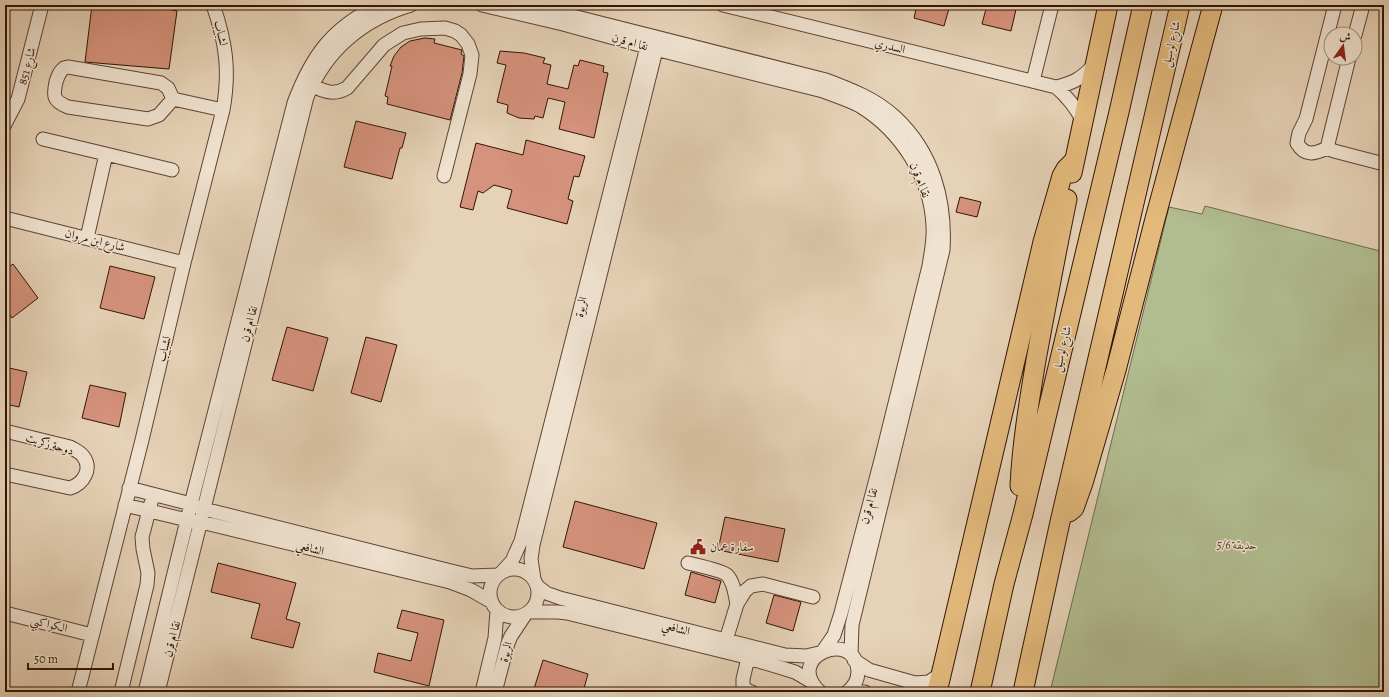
<svg xmlns="http://www.w3.org/2000/svg" width="1389" height="697" viewBox="0 0 1389 697" font-family="Alegreya,Amiri,serif">
  <style>
    .green { fill: #b1bd91; stroke: #71694b }
    .building { fill: #d5927c; stroke: #311505 }
    .lines { fill: none; stroke-linecap: round; stroke-linejoin: round }
    .minor-casing { stroke: #5e4432; stroke-width: 15 }
    .highway-casing { stroke: #311505; stroke-width: 21 }
    .minor { stroke: #efe2d0; stroke-width: 13 }
    .highway { stroke: #e3b97c; stroke-width: 19 }
    .labels { text-anchor: middle; dominant-baseline: central; stroke-width: 3; stroke-linejoin: round; paint-order: stroke }
    .street-label { font-size: 12px; fill: #311505; stroke: #efe2d0 }
    .park-label { font-size: 12px; font-style: italic; fill: #57472f; stroke: #efe2d0 }
    .poi-label { font-size: 12px; fill: #311505; stroke: #efe2d0; text-anchor: start }
  </style>
  <rect width="100%" height="100%" fill="#e6d2b7"/>
  <filter id="stains"><feTurbulence type="fractalNoise" baseFrequency=".005" numOctaves="4"/><feColorMatrix values="0 0 0 0 .2 0 0 0 0 .09 0 0 0 0 .02 0 0 0 .5 -.17"/></filter>
  <radialGradient id="worn" r=".72"><stop offset=".6" stop-color="#630" stop-opacity="0"/><stop offset="1" stop-color="#630" stop-opacity=".3"/></radialGradient>
  <!-- green -->
  <path class="green" d="M 1205,206 L 1384,252 L 1384,692 L 1050,692 L 1169,207 L 1202,214 Z"/>
  <!-- building -->
  <path class="building" d="M 92,5 L 150,5 L 177,11 L 169,69 L 85,62 Z
    M 917,5 L 950,5 L 944,26 L 914,18 Z
    M 987,5 L 1017,5 L 1011,31 L 982,24 Z
    M 425,38 L 435,39 L 434,43 L 462,50 L 461,54 L 464,56 L 462,73 L 450,120 L 387,104 L 388,97 L 385,96 L 392,66 L 390,66 L 394,56 L 401,47 L 410,41 Z
    M 500,51 L 524,53 L 545,58 L 543,63 L 551,65 L 547,84 L 568,89 L 574,65 L 578,66 L 580,60 L 604,66 L 603,72 L 608,73 L 594,138 L 559,129 L 565,102 L 548,98 L 543,118 L 535,116 L 534,119 L 519,118 L 507,113 L 508,105 L 497,102 L 506,65 L 497,63 Z
    M 356,121 L 406,133 L 402,148 L 400,148 L 392,179 L 344,167 Z
    M 526,140 L 585,156 L 579,177 L 574,176 L 568,199 L 573,201 L 567,224 L 507,208 L 512,190 L 494,185 L 483,193 L 478,191 L 473,210 L 460,207 L 476,143 L 523,155 Z
    M 960,197 L 981,202 L 977,217 L 956,212 Z
    M 13,264 L 38,298 L 12,318 L 5,308 L 5,270 Z
    M 110,266 L 155,277 L 144,319 L 100,308 Z
    M 287,327 L 328,338 L 313,391 L 272,380 Z
    M 366,337 L 397,345 L 381,402 L 351,393 Z
    M 5,367 L 27,372 L 19,407 L 5,404 Z
    M 90,385 L 126,393 L 119,427 L 82,418 Z
    M 575,501 L 657,523 L 644,569 L 563,547 Z
    M 725,517 L 785,529 L 778,562 L 718,550 Z
    M 218,563 L 296,583 L 286,619 L 300,623 L 293,648 L 251,638 L 260,604 L 211,592 Z
    M 691,572 L 721,581 L 715,603 L 685,595 Z
    M 774,595 L 801,602 L 793,631 L 766,623 Z
    M 402,610 L 444,620 L 429,686 L 374,672 L 378,653 L 411,661 L 418,633 L 397,628 Z
    M 543,660 L 588,674 L 583,692 L 533,692 Z"/>
  <g class="lines">
    <defs>
      <path id="minor" d="M 482,5 L 563,24 L 647,47 L 823,91 C 836,96 849,100 860,106 C 901,131 931,178 933,226 C 934,240 931,253 929,266 L 881,460 L 841,613 L 834,635 L 823,651
        M 529,5 L 826,80 C 850,89 876,99 895,117 C 933,152 946,201 943,250 L 852,625 L 851,655
        M 723,5 L 1056,87 C 1074,83 1082,78 1095,64
        M 1355,35 L 1363,5
        M 1349,58 L 1327,148 L 1334,151 L 1384,164
        M 68,67 L 161,83 L 168,88 L 173,99 L 159,115 L 148,119 L 68,107 C 53,101 53,96 56,82 C 58,76 59,72 64,68 Z
        M 1033,81 L 1052,5
        M 312,86 C 325,91 333,96 347,88 L 384,45 L 403,33 L 421,29 L 445,28 L 455,31 L 461,35 L 468,44 L 472,55 L 470,74 L 444,176
        M 1056,87 C 1068,97 1076,108 1083,121
        M 173,99 L 223,110
        M 5,124 L 18,99 L 42,5
        M 43,139 L 106,154 L 87,238
        M 1327,148 C 1315,154 1305,157 1297,143 L 1299,133 L 1306,119 L 1335,5
        M 106,154 L 172,170
        M 5,218 L 184,263
        M 5,431 L 70,447 C 75,450 80,452 83,456 C 93,469 83,484 70,488 L 5,474
        M 129,488 L 191,504 L 204,509 L 451,571 L 472,576 L 498,575
        M 125,505 L 187,520 L 201,522 L 450,582 L 471,590 L 492,602
        M 688,563 C 696,565 721,570 727,575 C 734,582 735,595 737,604
        M490 593a24 24 0 1 1 48 0a24 24 0 1 1-48 0Z
        M 501,573 L 512,561 L 521,541 L 649,39
        M 534,579 L 531,559 L 533,545 L 658,42
        M 537,586 L 546,593 L 560,598 L 785,655 L 806,656 L 819,653
        M 530,612 L 558,612 L 567,613 L 742,656 L 795,672 L 812,682
        M 5,613 L 92,635
        M 726,640 L 737,604 L 745,591 L 751,586 L 763,584 L 813,597
        M 748,658 L 743,679 L 743,686 L 748,691 L 752,692
        M 854,660 L 869,670 L 915,683 L 929,682 L 942,673
        M 78,692 L 142,440 L 184,263 L 223,110 C 230,71 226,42 213,5
        M 121,692 L 147,585 L 148,573 L 143,549 L 142,537 L 151,503
        M 145,692 L 191,504 L 294,103 C 312,55 332,28 379,5
        M 158,692 L 307,97 C 326,50 363,19 411,5
        M 482,692 L 495,638 L 497,610
        M 495,692 L 508,643 L 511,636 L 525,615
        M 820,692 C 782,657 855,627 858,671 C 858,680 854,687 847,692
        M 858,692 L 865,692"/>
      <path id="highway" d="M 1072,173 L 1108,5
        M 1020,486 C 1022,444 1029,402 1036,360 C 1046,306 1056,253 1067,199
        M 1069,512 L 1074,508 L 1083,483 L 1116,370 L 1155,219 L 1213,5
        M 937,692 L 1043,242 L 1062,176 L 1066,169 L 1074,161
        M 980,692 L 1004,584 L 1023,514 L 1119,112 L 1143,5
        M 1023,692 L 1060,522 L 1180,5"/>
    </defs>
    <!-- minor casing -->
    <use href="#minor" class="minor-casing"/>
    <!-- highway casing -->
    <use href="#highway" class="highway-casing"/>
    <!-- minor -->
    <use href="#minor" class="minor"/>
    <!-- highway -->
    <use href="#highway" class="highway"/>
  </g>
  <!-- icons -->
  <defs>
    <symbol id="civic-bare" viewBox="-9 -9 18 18"><path d="M-.6-6.5H3V-4.5H.6V-3L4-1V1h2V6H-6V1h2V-1L-.6-3ZM-1.2 2.5V6h2.4V2.5Z" fill="#8f2418" stroke="#efe2d0" stroke-width="2.5" paint-order="stroke"/></symbol>
  </defs>
  <g fill-rule="evenodd">
    <use href="#civic-bare" x="687" y="536" width="22" height="22"/>
  </g>
  <g class="labels">
    <!-- street labels -->
    <g class="street-label">
      <text transform="translate(221 33) rotate(76)">لشباب</text>
      <text transform="translate(630 42) rotate(15)">نقا ام قرن</text>
      <text transform="translate(1171 44) rotate(-77)">شارع لوسيل</text>
      <text transform="translate(890 46) rotate(14)">السدري</text>
      <text transform="translate(27 66) rotate(-75)">شارع 851</text>
      <text transform="translate(920 180) rotate(68)">نقا ام قرن</text>
      <text transform="translate(95 240) rotate(14)">شارع ابن مروان</text>
      <text transform="translate(581 307) rotate(-76)">الربوة</text>
      <text transform="translate(249 324) rotate(-76)">نقا ام قرن</text>
      <text transform="translate(164 349) rotate(-76)">لشباب</text>
      <text transform="translate(1062 349) rotate(-77)">شارع لوسيل</text>
      <text transform="translate(50 444) rotate(17)">دوحة زكريت</text>
      <text transform="translate(869 506) rotate(-75)">نقا ام قرن</text>
      <text transform="translate(310 548) rotate(14)">الشافعي</text>
      <text transform="translate(49 624) rotate(14)">الكواكبي</text>
      <text transform="translate(676 628) rotate(14)">الشافعي</text>
      <text transform="translate(172 639) rotate(-76)">نقا ام قرن</text>
      <text transform="translate(506 652) rotate(-74)">الربوة</text>
    </g>
    <!-- park labels -->
    <g class="park-label">
      <text x="1237" y="545">حديقة 5/6</text>
    </g>
    <!-- poi labels -->
    <g class="poi-label">
      <text x="710" y="547">سفارة عمان</text>
    </g>
  </g>
  <!-- margin -->
  <rect width="1389" height="697" fill="none" stroke="#e6d2b7" stroke-width="20"/>
  <rect x="6" y="6" width="1377" height="685" fill="none" stroke="#311505" stroke-width="2"/>
  <rect x="10" y="10" width="1369" height="677" fill="none" stroke="#311505"/>
  <!-- north arrow -->
  <g transform="translate(1343 46) rotate(14)"><circle r="19" fill="#efe2d0" stroke="#a3907f"/>
  <path d="M0-3L7 15L0 10L-7 15Z" fill="#8f2418"/>
  <text y="-6" font-size="11" font-weight="bold" text-anchor="middle" fill="#311505">ش</text>
  </g>
  <!-- scale -->
  <path d="M28 663v6h85v-6" fill="none" stroke="#311505" stroke-width="2"/>
  <text x="34" y="663" font-size="12" fill="#311505" stroke="#efe2d0" stroke-width="3" paint-order="stroke">50 m</text>
  <rect width="100%" height="100%" filter="url(#stains)"/>
  <rect width="100%" height="100%" fill="url(#worn)"/>
</svg>
